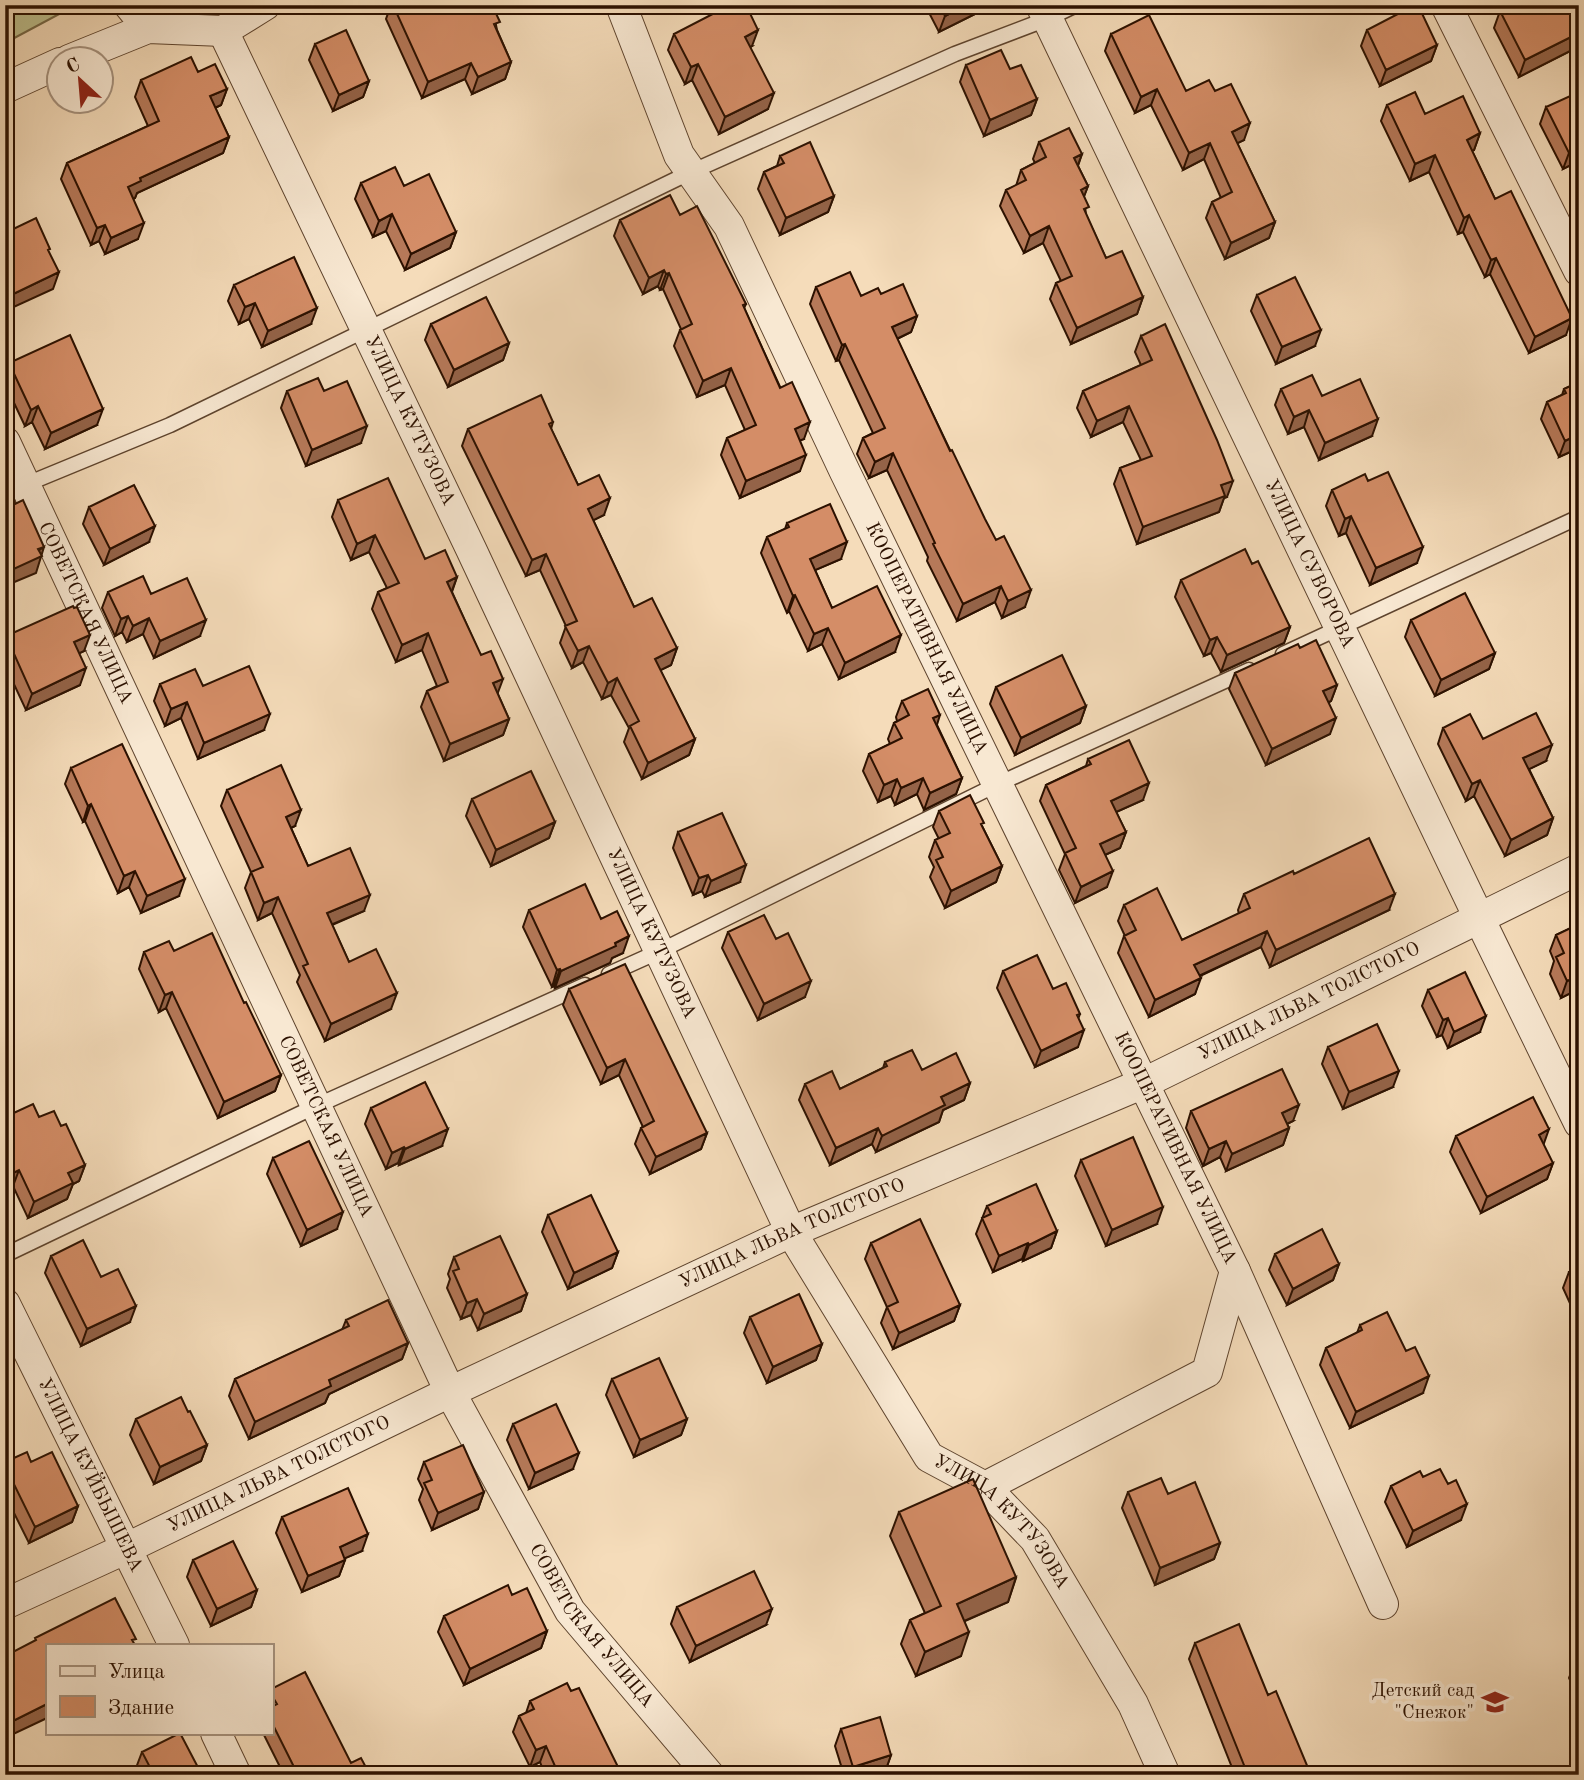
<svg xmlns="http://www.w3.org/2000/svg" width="1584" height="1780" viewBox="0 0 1584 1780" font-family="'Old Standard TT',serif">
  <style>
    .garden { fill: #bec08e; stroke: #756847; stroke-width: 2 }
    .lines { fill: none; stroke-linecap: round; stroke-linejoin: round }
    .service-casing { stroke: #5e442e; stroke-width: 17 }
    .minor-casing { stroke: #5e442e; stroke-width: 32 }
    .service { stroke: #f8e8d2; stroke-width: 14 }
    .minor { stroke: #f8e8d2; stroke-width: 30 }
    .wall { fill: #b67959; stroke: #2c1100; stroke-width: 2 }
    .shaded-wall { fill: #946348; stroke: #2c1100; stroke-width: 2 }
    .building { fill: #d48d67; stroke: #2c1100; stroke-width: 2 }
    .labels { text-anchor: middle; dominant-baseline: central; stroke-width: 7; stroke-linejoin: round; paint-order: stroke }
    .street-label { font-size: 19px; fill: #2c1100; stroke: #f8e8d2 }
    .poi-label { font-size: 19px; fill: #2c1100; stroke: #f8e8d2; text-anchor: end }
  </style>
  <rect width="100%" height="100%" fill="#f5dcba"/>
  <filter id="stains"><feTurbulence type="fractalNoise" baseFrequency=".00286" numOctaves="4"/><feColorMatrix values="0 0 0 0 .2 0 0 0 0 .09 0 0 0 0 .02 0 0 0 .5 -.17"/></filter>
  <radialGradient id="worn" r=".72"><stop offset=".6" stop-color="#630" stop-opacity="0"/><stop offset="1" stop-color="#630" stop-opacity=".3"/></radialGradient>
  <!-- garden -->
  <path class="garden" d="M 5,5 L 76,5 L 5,43 Z"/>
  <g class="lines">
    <defs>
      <path id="service" d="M 5,493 L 170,425 L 691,172 L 955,54 L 1047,19 L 1076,5
        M 1283,654 L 1579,517
        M 609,974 L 660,951 L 998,784 L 1249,670
        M 5,1255 L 316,1106 L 585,985"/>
      <g id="minor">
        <path d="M 129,5 L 148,28"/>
        <path id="s1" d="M 621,5 L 679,155 L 729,226 L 845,472 L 1235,1271 L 1207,1372 L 985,1487"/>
        <path id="s2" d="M 1041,5 L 1479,918 L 1579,1123"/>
        <path d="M 1446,5 L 1579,271"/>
        <path id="s3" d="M 223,31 L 471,549 L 791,1232 L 929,1457 L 985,1487 L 1035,1539 L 1133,1704 L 1165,1775"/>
        <path d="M 69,60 L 148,28 L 223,31 L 265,5"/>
        <path d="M 5,88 L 60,63"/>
        <path id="s4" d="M 5,442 L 450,1392 L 570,1611 L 709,1775"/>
        <path d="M 1235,1271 L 1383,1604"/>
        <path id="s5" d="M 5,1304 L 174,1645"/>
        <path id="s6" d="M 5,1604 L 127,1548 L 450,1392 L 791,1232 L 1144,1083 L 1579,869"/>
        <path d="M 216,1733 L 236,1775"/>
      </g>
    </defs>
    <!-- service casing -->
    <use href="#service" class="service-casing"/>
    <!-- minor casing -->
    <use href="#minor" class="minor-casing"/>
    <!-- service -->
    <use href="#service" class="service"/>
    <!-- minor -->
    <use href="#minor" class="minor"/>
  </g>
  <!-- wall -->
  <path class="wall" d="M 391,5 L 492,5 L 497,30 L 511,62 L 505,79 L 472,94 L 465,79 L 422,98 L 386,19 Z
    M 925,5 L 983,5 L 981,11 L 939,32 Z
    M 1500,11 L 1578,47 L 1519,77 L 1494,28 Z
    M 1367,30 L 1437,45 L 1431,61 L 1380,86 L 1361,46 Z
    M 674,34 L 752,46 L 750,47 L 768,109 L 719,134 L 692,80 L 685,84 L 668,50 Z
    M 1111,34 L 1186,91 L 1215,91 L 1244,140 L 1237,143 L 1275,222 L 1269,238 L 1225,259 L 1206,218 L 1212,202 L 1221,198 L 1204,159 L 1183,170 L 1151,105 L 1135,113 L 1105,51 Z
    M 315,44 L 369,81 L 363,97 L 333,111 L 309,60 Z
    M 966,65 L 1037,99 L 1031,115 L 984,136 L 960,82 Z
    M 198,72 L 227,89 L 221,105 L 215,108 L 229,137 L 223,153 L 137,193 L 135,198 L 133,199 L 138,239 L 105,254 L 99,241 L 91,245 L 61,179 L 67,163 L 148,126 L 135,97 L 141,80 Z
    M 1387,105 L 1425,114 L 1480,133 L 1474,150 L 1472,151 L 1495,199 L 1566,335 L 1529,353 L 1490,274 L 1485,277 L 1463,232 L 1458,234 L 1429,172 L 1410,181 L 1381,121 Z
    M 1546,107 L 1579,161 L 1563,169 L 1540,124 Z
    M 1039,142 L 1082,154 L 1078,166 L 1088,186 L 1084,196 L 1086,215 L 1106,258 L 1143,297 L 1137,314 L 1071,344 L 1050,299 L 1056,283 L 1061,281 L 1043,243 L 1024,253 L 1000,206 L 1006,190 L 1016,186 L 1021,170 L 1035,163 L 1033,159 Z
    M 780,156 L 834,196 L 828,212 L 780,235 L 758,189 L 764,172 L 777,166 Z
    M 361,183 L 456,232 L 450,248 L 405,270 L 386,231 L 373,237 L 355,199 Z
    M 680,215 L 746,304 L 744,308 L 804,439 L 800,440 L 800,471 L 740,498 L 721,455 L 727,438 L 745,430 L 725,385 L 697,397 L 674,346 L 680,330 L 681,329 L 663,289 L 660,290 L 658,286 L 643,294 L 614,236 L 620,220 Z
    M 234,285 L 311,324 L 262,347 L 249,319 L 239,324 L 228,301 Z
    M 816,287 L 861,296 L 881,294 L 917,316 L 911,332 L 897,339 L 1025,607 L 1002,618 L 995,602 L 957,621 L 927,561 L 928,557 L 887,470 L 869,478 L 857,454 L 863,438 L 873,433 L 839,360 L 836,361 L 810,304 Z
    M 1257,295 L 1315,346 L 1276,364 L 1251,311 Z
    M 431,324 L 509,343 L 503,360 L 448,387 L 425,340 Z
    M 1141,336 L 1227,497 L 1224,498 L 1219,512 L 1137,544 L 1114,484 L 1120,468 L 1141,460 L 1123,422 L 1091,437 L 1077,408 L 1083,391 L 1141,365 L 1135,352 Z
    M 9,363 L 97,425 L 45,449 L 32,422 L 25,426 L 5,384 L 5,374 Z
    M 1579,382 L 1579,448 L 1559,457 L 1541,419 L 1547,402 L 1562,395 L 1564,389 Z
    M 1281,389 L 1322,396 L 1372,436 L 1319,460 L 1304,427 L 1288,434 L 1275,405 Z
    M 287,391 L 324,391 L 361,443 L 306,466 L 281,408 Z
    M 553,422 L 551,429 L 578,485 L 604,515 L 593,520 L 634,607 L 677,648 L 671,665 L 660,670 L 695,739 L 689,755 L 642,779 L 624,742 L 629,728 L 611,695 L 602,699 L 583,662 L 572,668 L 560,643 L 566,626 L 540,570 L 526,576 L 462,446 L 468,429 Z
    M 1368,481 L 1417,563 L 1370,585 L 1346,533 L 1339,536 L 1326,506 L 1332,490 Z
    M 338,500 L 425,559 L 457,577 L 452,592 L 509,719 L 503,735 L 444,761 L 421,707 L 427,691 L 437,686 L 422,650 L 396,662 L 372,609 L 378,592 L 387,588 L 369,552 L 351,560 L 332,517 Z
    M 89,507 L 149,542 L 104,565 L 83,524 Z
    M 787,523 L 841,559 L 815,570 L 832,608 L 895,652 L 839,679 L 822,644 L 808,651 L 789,611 L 787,613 L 761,553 L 767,537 L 785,529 Z
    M 1252,564 L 1290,627 L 1284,643 L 1221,672 L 1211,653 L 1204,656 L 1175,597 L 1181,580 Z
    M 108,592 L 151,594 L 200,636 L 154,658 L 143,634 L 127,642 L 122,632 L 115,636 L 102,608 Z
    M 1411,620 L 1495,653 L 1489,669 L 1435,696 L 1405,637 Z
    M 6,636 L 84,651 L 79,653 L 80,685 L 26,710 L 5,665 Z
    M 1300,648 L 1337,685 L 1331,701 L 1329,702 L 1330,734 L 1266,765 L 1229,689 L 1235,673 Z
    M 160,684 L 203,686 L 264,730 L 198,759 L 181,718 L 165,726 L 154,701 Z
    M 996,687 L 1086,706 L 1080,723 L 1015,755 L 990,704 Z
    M 902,701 L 937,725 L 962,778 L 956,794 L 924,810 L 917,794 L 895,805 L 891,796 L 878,802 L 863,771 L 869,754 L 890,744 L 888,739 L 894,723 L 897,721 L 896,717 Z
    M 1443,728 L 1483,739 L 1546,761 L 1529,769 L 1553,818 L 1547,835 L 1505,856 L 1474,796 L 1466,801 L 1438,744 Z
    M 1088,759 L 1143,800 L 1116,812 L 1126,832 L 1120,848 L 1105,855 L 1107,887 L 1075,903 L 1059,870 L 1065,854 L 1040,801 L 1046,785 L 1086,766 Z
    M 71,768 L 179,896 L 141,913 L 129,887 L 118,893 L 85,821 L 83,822 L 65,784 Z
    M 227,790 L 295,826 L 291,828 L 308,866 L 364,911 L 332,925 L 349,962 L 391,1009 L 325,1041 L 297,982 L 300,975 L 272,913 L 258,920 L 245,888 L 251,872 L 221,806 Z
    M 472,799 L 555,822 L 549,838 L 491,866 L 466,816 Z
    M 939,811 L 982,826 L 1002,866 L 996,882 L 945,908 L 930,877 L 934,867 L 929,857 L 935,840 L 939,839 L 933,827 Z
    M 678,832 L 740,882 L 705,897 L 702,891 L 693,895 L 673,848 Z
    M 1294,874 L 1389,910 L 1270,967 L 1261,947 L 1200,976 L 1195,994 L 1149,1017 L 1118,953 L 1124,936 L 1125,936 L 1118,921 L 1124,905 L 1182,940 L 1239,914 L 1238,910 L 1244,894 Z
    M 529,910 L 601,919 L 623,953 L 612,958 L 610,963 L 555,988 L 554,986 L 552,987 L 523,927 Z
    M 1579,924 L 1579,989 L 1561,998 L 1550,974 L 1554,961 L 1550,951 L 1556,935 Z
    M 728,932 L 776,939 L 805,997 L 758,1020 L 722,948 Z
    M 174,951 L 281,1075 L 275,1091 L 218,1118 L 166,1008 L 159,1012 L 139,969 L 144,952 Z
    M 1003,971 L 1053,989 L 1080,1014 L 1078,1019 L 1078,1047 L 1035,1067 L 997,988 Z
    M 569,989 L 707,1133 L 701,1149 L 650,1174 L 635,1144 L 641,1128 L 643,1127 L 619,1075 L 601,1084 L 563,1005 Z
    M 1428,990 L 1480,1032 L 1448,1048 L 1442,1035 L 1437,1037 L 1422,1006 Z
    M 1328,1047 L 1393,1087 L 1343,1109 L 1322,1064 Z
    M 885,1062 L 922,1070 L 970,1083 L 964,1100 L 943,1110 L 939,1122 L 876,1152 L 872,1144 L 830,1165 L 799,1100 L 805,1084 L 840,1089 L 883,1068 Z
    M 371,1108 L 442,1146 L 399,1165 L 398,1163 L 386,1169 L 365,1124 Z
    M 1191,1111 L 1293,1121 L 1287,1124 L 1289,1128 L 1283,1145 L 1226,1171 L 1220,1157 L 1203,1166 L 1186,1128 Z
    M 5,1117 L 39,1117 L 61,1126 L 85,1165 L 79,1181 L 73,1184 L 67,1199 L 28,1218 L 13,1186 L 5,1190 Z
    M 1456,1136 L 1553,1163 L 1547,1179 L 1481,1213 L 1450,1152 Z
    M 273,1158 L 337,1229 L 301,1246 L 267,1174 Z
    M 1081,1160 L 1157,1224 L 1106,1246 L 1075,1176 Z
    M 987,1206 L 1057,1231 L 1051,1248 L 1023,1261 L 1022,1259 L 993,1272 L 976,1234 Z
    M 548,1215 L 618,1252 L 612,1268 L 568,1289 L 542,1232 Z
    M 871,1243 L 960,1305 L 954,1321 L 893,1349 L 881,1323 L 887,1307 L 865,1259 Z
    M 1275,1254 L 1339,1264 L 1333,1280 L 1287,1305 L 1269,1270 Z
    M 51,1256 L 101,1277 L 130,1322 L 81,1346 L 45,1273 Z
    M 454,1257 L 527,1294 L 521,1311 L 478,1330 L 471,1315 L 461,1319 L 447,1288 L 450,1279 L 448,1274 Z
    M 1579,1267 L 1579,1323 L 1563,1288 L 1569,1272 Z
    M 750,1317 L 822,1344 L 816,1360 L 767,1383 L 744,1333 Z
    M 346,1320 L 408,1343 L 402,1359 L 329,1394 L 325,1403 L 249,1439 L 229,1396 L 235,1379 L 342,1330 Z
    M 1360,1325 L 1423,1393 L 1350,1428 L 1320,1365 L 1326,1348 L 1357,1333 Z
    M 612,1379 L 687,1419 L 681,1435 L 634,1457 L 606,1395 Z
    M 188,1412 L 207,1445 L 201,1461 L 154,1484 L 130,1435 L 136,1419 Z
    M 513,1424 L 573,1469 L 529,1489 L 507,1440 Z
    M 5,1462 L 31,1462 L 78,1506 L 72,1522 L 29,1543 L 5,1495 Z
    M 424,1462 L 484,1492 L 478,1509 L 432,1530 L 419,1500 L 423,1489 L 418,1479 Z
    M 1423,1477 L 1448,1484 L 1461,1520 L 1407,1547 L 1385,1502 L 1391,1486 Z
    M 1128,1492 L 1168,1494 L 1220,1543 L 1214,1559 L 1155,1585 L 1122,1508 Z
    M 899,1512 L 1016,1578 L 1008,1602 L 965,1621 L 961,1656 L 916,1676 L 901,1644 L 910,1620 L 925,1613 L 890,1536 Z
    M 282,1517 L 362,1551 L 345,1558 L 345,1560 L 339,1576 L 302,1592 L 276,1533 Z
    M 193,1560 L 257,1590 L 251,1607 L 211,1626 L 187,1577 Z
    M 512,1595 L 547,1631 L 541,1648 L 464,1685 L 438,1632 L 444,1616 Z
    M 677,1607 L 766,1625 L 690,1662 L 671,1624 Z
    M 1195,1643 L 1268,1695 L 1311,1775 L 1235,1775 L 1189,1659 Z
    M 1579,1667 L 1579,1699 L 1569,1678 L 1572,1670 Z
    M 271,1689 L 351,1763 L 370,1775 L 284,1775 L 263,1733 L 271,1733 Z
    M 571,1691 L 622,1775 L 545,1775 L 540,1762 L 530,1767 L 513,1732 L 519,1716 L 526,1713 L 530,1701 Z
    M 841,1729 L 891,1755 L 885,1772 L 875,1775 L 844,1775 L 835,1746 Z
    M 142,1752 L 202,1775 L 139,1775 L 136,1768 Z"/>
  <!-- shaded-wall -->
  <path class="shaded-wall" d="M 966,5 L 983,5 L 981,11 L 939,32 L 945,16 Z
    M 758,30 L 752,46 L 739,53 L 745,37 Z
    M 1579,33 L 1578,47 L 1519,77 L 1525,60 Z
    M 1437,45 L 1431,61 L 1380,86 L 1386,70 Z
    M 511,62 L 505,79 L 472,94 L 478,77 Z
    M 471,63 L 465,79 L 422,98 L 428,82 Z
    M 698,64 L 692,80 L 685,84 L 691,67 Z
    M 369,81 L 363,97 L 333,111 L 339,95 Z
    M 227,89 L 221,105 L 204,113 L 210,96 Z
    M 1157,89 L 1151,105 L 1135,113 L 1141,97 Z
    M 774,93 L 768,109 L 719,134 L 725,117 Z
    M 1037,99 L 1031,115 L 984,136 L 990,120 Z
    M 1250,123 L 1244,140 L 1226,149 L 1232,132 Z
    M 1480,133 L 1474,150 L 1461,156 L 1467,140 Z
    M 229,137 L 223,153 L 137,193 L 135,198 L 122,204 L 128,187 L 140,178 Z
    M 1210,143 L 1204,159 L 1183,170 L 1189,153 Z
    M 1579,148 L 1579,161 L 1563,169 L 1569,153 Z
    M 1082,154 L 1076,170 L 1074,158 Z
    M 1435,155 L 1429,172 L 1410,181 L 1415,164 Z
    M 1088,186 L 1082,202 L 1081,190 Z
    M 834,196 L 828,212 L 780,235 L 786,218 Z
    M 392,214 L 386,231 L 373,237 L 379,221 Z
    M 1469,215 L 1463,232 L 1458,234 L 1464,218 Z
    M 1275,222 L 1269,238 L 1225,259 L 1231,243 Z
    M 144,223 L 138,239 L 105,254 L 111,238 Z
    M 105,225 L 99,241 L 91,245 L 97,228 Z
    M 1049,226 L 1043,243 L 1024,253 L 1030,236 Z
    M 456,232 L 450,248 L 405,270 L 411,254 Z
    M 1496,258 L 1490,274 L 1485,277 L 1491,260 Z
    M 664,270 L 658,286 L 643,294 L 649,278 Z
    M 59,272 L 53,289 L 5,311 L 5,298 Z
    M 669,273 L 663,289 L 660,290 L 666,274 Z
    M 1143,297 L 1137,314 L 1071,344 L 1077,328 Z
    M 255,303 L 249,319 L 239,324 L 245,307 Z
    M 317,308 L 311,324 L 262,347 L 268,331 Z
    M 917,316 L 911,332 L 886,344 L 892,327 Z
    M 1572,318 L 1566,335 L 1529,353 L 1535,337 Z
    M 1321,330 L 1315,346 L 1276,364 L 1282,347 Z
    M 509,343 L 503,360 L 448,387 L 454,370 Z
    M 845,344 L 839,360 L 836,361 L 842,345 Z
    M 731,368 L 725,385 L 697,397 L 703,381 Z
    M 38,406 L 32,422 L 25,426 L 31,410 Z
    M 1129,406 L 1123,422 L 1091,437 L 1097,421 Z
    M 103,409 L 97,425 L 45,449 L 51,433 Z
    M 1309,410 L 1304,427 L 1288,434 L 1294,417 Z
    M 1378,419 L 1372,436 L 1319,460 L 1325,443 Z
    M 810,422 L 804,439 L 789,445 L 795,429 Z
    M 367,426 L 361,443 L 306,466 L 312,450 Z
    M 1579,434 L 1579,448 L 1559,457 L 1565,441 Z
    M 893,453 L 887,470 L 869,478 L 875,462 Z
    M 806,455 L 800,471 L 740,498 L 746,481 Z
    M 1233,481 L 1227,497 L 1224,498 L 1219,512 L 1137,544 L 1143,527 L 1221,485 Z
    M 610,498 L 604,515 L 582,526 L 588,509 Z
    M 1351,516 L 1346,533 L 1339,536 L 1345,519 Z
    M 155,526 L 149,542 L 104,565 L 110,549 Z
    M 375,535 L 369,552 L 351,560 L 357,544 Z
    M 847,542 L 841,559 L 804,575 L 810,559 Z
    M 44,547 L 36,573 L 5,586 L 5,573 Z
    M 1423,547 L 1417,563 L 1370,585 L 1376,568 Z
    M 546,554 L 540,570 L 526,576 L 532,560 Z
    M 457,577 L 451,593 L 447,582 Z
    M 1001,586 L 995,602 L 957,621 L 963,604 Z
    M 1031,590 L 1025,607 L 1002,618 L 1008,601 Z
    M 795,595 L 789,611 L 787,613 L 793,596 Z
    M 128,616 L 122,632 L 115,636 L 121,619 Z
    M 149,618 L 143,634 L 127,642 L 133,626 Z
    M 206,620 L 200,636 L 154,658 L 160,641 Z
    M 1290,627 L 1284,643 L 1221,672 L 1227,655 Z
    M 828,628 L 822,644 L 808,651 L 814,634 Z
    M 428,633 L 422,650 L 396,662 L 402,645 Z
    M 90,635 L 84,651 L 68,659 L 74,642 Z
    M 901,635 L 895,652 L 839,679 L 845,663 Z
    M 1217,637 L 1211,653 L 1204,656 L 1210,640 Z
    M 589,646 L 583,662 L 572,668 L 578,651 Z
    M 677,648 L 671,665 L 649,676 L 655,659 Z
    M 1495,653 L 1489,669 L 1435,696 L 1441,680 Z
    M 86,668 L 80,685 L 26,710 L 32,694 Z
    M 617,678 L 611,695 L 602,699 L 608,683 Z
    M 503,679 L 497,695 L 493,683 Z
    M 1337,685 L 1331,701 L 1317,708 L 1323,691 Z
    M 187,702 L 181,718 L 165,726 L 171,709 Z
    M 1086,706 L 1080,723 L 1015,755 L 1021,738 Z
    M 270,714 L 264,730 L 198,759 L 204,743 Z
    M 940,715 L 935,731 L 933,718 Z
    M 1336,718 L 1330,734 L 1266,765 L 1272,749 Z
    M 509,719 L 503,735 L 444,761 L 450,744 Z
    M 695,739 L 689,755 L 642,779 L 648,763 Z
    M 1552,745 L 1546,761 L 1517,775 L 1523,758 Z
    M 923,778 L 917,794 L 895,805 L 901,788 Z
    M 962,778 L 956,794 L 924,810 L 930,793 Z
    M 897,779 L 891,796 L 878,802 L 884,785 Z
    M 1480,780 L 1474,796 L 1466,801 L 1472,784 Z
    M 1149,783 L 1143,800 L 1105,817 L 1111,801 Z
    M 91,804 L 85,821 L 83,822 L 88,806 Z
    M 301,810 L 295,826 L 280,833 L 286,817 Z
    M 1553,818 L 1547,835 L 1505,856 L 1511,840 Z
    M 555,822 L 549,838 L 491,866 L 496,850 Z
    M 1126,832 L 1120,848 L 1094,860 L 1100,844 Z
    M 746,865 L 740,882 L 705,897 L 711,881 Z
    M 1002,866 L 996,882 L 945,908 L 951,891 Z
    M 135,871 L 129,887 L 118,893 L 124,876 Z
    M 1113,871 L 1107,887 L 1075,903 L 1081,887 Z
    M 708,875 L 702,891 L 693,895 L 699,878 Z
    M 185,879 L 179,896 L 141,913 L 147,896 Z
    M 1395,894 L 1389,910 L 1270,967 L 1276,950 Z
    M 370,895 L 364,911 L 321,929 L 327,913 Z
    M 278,897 L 272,913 L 258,920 L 264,903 Z
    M 1267,931 L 1261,947 L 1188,981 L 1194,965 Z
    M 629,936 L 623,953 L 612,958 L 610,963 L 555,988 L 561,971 Z
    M 560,969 L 554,986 L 552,987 L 557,970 Z
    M 1579,976 L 1579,989 L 1561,998 L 1567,981 Z
    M 1201,978 L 1195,994 L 1149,1017 L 1155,1000 Z
    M 811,981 L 805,997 L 758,1020 L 764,1004 Z
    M 172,992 L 166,1008 L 159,1012 L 165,995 Z
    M 397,993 L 391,1009 L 325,1041 L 331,1024 Z
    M 1486,1016 L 1480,1032 L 1448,1048 L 1454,1032 Z
    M 1448,1018 L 1442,1035 L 1437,1037 L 1443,1020 Z
    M 1084,1030 L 1078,1047 L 1035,1067 L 1041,1051 Z
    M 625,1059 L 619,1075 L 601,1084 L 607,1068 Z
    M 1399,1071 L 1393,1087 L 1343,1109 L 1349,1092 Z
    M 281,1075 L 275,1091 L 218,1118 L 224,1102 Z
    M 970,1083 L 964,1100 L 943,1110 L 939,1122 L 876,1152 L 882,1136 L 941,1097 Z
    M 1299,1105 L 1293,1121 L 1276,1129 L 1282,1113 Z
    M 878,1128 L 872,1144 L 830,1165 L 836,1148 Z
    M 1289,1128 L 1283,1145 L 1226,1171 L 1232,1154 Z
    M 448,1129 L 442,1146 L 399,1165 L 405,1149 Z
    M 1549,1129 L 1543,1146 L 1539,1135 Z
    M 707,1133 L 701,1149 L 650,1174 L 656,1157 Z
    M 1226,1141 L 1220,1157 L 1203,1166 L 1209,1149 Z
    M 404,1147 L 398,1163 L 386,1169 L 392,1153 Z
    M 1553,1163 L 1547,1179 L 1481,1213 L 1487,1197 Z
    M 85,1165 L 79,1181 L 73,1184 L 67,1199 L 28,1218 L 34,1202 L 68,1173 Z
    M 19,1170 L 13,1186 L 5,1190 L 5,1181 L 7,1176 Z
    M 1163,1207 L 1157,1224 L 1106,1246 L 1112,1230 Z
    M 343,1212 L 337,1229 L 301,1246 L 307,1230 Z
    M 1057,1231 L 1051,1248 L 1023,1261 L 1029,1245 Z
    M 1028,1243 L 1022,1259 L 993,1272 L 999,1256 Z
    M 618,1252 L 612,1268 L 568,1289 L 574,1273 Z
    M 1339,1264 L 1333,1280 L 1287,1305 L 1293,1289 Z
    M 527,1294 L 521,1311 L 478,1330 L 484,1314 Z
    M 477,1299 L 471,1315 L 461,1319 L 467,1303 Z
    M 960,1305 L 954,1321 L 893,1349 L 899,1333 Z
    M 136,1306 L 130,1322 L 81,1346 L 87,1329 Z
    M 408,1343 L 402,1359 L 329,1394 L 325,1403 L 249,1439 L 255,1422 L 329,1380 Z
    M 822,1344 L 816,1360 L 767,1383 L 773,1367 Z
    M 1429,1376 L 1423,1393 L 1350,1428 L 1356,1412 Z
    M 687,1419 L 681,1435 L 634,1457 L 640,1440 Z
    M 207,1445 L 201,1461 L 154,1484 L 160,1467 Z
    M 579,1453 L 573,1469 L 529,1489 L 535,1473 Z
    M 484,1492 L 478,1509 L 432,1530 L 438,1513 Z
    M 1467,1504 L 1461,1520 L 1407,1547 L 1413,1531 Z
    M 78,1506 L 72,1522 L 29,1543 L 35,1527 Z
    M 368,1534 L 362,1551 L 334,1563 L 340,1547 Z
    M 1220,1543 L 1214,1559 L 1155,1585 L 1160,1568 Z
    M 345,1560 L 339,1576 L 302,1592 L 308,1576 Z
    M 1016,1577 L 1008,1602 L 948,1628 L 957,1604 Z
    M 257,1590 L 251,1607 L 211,1626 L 217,1609 Z
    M 772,1609 L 766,1625 L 690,1662 L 696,1646 Z
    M 547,1631 L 541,1648 L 464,1685 L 470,1669 Z
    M 969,1632 L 961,1656 L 916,1676 L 925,1652 Z
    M 47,1704 L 47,1718 L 5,1738 L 5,1725 Z
    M 546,1746 L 540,1762 L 530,1767 L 536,1750 Z
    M 891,1755 L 885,1772 L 875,1775 L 850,1775 L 853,1767 Z"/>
  <!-- building -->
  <path class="building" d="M 393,5 L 492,5 L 500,22 L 494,24 L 511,62 L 478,77 L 471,63 L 428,82 Z
    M 730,5 L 746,5 L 758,30 L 745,37 L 774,93 L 725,117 L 698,64 L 691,67 L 674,34 Z
    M 940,5 L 966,5 L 945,16 Z
    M 1415,5 L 1418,5 L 1437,45 L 1386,70 L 1367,30 Z
    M 1513,5 L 1571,5 L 1579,20 L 1579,33 L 1525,60 L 1500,11 Z
    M 1149,15 L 1186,91 L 1209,80 L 1215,91 L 1231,84 L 1250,123 L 1232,132 L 1275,222 L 1231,243 L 1212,202 L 1232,192 L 1210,143 L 1189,153 L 1157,89 L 1141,97 L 1111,34 Z
    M 346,30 L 369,81 L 339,95 L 315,44 Z
    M 1001,50 L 1010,69 L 1021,65 L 1037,99 L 990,120 L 966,65 Z
    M 191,57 L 198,72 L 215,64 L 227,89 L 210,96 L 229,137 L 140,178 L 141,181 L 128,187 L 144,223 L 111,238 L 105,225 L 97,228 L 67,163 L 159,121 L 141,80 Z
    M 1415,92 L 1425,114 L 1463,96 L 1480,133 L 1467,140 L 1495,199 L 1511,191 L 1572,318 L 1535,337 L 1496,258 L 1491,260 L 1469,215 L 1464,218 L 1435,155 L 1415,164 L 1387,105 Z
    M 1579,92 L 1579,148 L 1569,153 L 1546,107 Z
    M 1069,128 L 1082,154 L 1074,158 L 1088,186 L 1081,190 L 1089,207 L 1084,209 L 1106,258 L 1122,251 L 1143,297 L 1077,328 L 1056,283 L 1072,276 L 1049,226 L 1030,236 L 1006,190 L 1026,180 L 1021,170 L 1046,157 L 1039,142 Z
    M 810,142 L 834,196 L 786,218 L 764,172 L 784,163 L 780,156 Z
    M 395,167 L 404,186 L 429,174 L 456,232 L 411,254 L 392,214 L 379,221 L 361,183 Z
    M 670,195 L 680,215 L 697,206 L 746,304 L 743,305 L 780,388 L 792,382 L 810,422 L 795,429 L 806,455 L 746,481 L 727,438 L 756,425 L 731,368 L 703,381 L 680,330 L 692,324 L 669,273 L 666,274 L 664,270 L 649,278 L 620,220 Z
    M 36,218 L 50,249 L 48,250 L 59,272 L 5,298 L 5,233 Z
    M 294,257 L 317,308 L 268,331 L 255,303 L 245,307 L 234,285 Z
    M 850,272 L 861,296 L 878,288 L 881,294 L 903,284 L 917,316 L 892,327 L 950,451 L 952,450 L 985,519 L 996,540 L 1004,536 L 1031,590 L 1008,601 L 1001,586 L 963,604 L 933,544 L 935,543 L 893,453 L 875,462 L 863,438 L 885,428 L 845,344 L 842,345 L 816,287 Z
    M 1295,277 L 1321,330 L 1282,347 L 1257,295 Z
    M 486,297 L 509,343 L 454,370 L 431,324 Z
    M 1165,324 L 1217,440 L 1233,481 L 1221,485 L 1225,496 L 1143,527 L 1120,468 L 1152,456 L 1129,406 L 1097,421 L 1083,391 L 1152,360 L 1141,336 Z
    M 70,335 L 103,409 L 51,433 L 38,406 L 31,410 L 9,363 Z
    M 1312,375 L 1322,396 L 1360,379 L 1378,419 L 1325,443 L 1309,410 L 1294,417 L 1281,389 Z
    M 318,378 L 324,391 L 347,381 L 367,426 L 312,450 L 287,391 Z
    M 1579,382 L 1579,434 L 1565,441 L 1547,402 L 1566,393 L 1564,389 Z
    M 541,395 L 553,422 L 549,424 L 578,485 L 599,475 L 610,498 L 588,509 L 634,607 L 652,598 L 677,648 L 655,659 L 695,739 L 648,763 L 630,726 L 639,721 L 617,678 L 608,683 L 589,646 L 578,651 L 565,626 L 577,621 L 546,554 L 532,560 L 468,429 Z
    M 1388,472 L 1423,547 L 1376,568 L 1351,516 L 1345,519 L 1332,490 L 1365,474 L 1368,481 Z
    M 388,478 L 425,559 L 445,550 L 457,577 L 447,582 L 481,655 L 491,651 L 503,679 L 493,683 L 509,719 L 450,744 L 427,691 L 448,682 L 428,633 L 402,645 L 378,592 L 399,583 L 375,535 L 357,544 L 338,500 Z
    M 134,485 L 155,526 L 110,549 L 89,507 Z
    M 14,499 L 15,504 L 23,500 L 44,547 L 38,549 L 42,556 L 5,573 L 5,503 Z
    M 830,504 L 847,542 L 810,559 L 832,608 L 877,586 L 901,635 L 845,663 L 828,628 L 814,634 L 795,595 L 793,596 L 767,537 L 789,527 L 787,523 Z
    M 1245,549 L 1252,564 L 1258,561 L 1290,627 L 1227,655 L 1217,637 L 1210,640 L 1181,580 Z
    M 143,576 L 151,594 L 187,578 L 206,620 L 160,641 L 149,618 L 133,626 L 128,616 L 121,619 L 108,592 Z
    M 1465,593 L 1495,653 L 1441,680 L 1411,620 Z
    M 73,606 L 74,608 L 77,607 L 90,635 L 74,642 L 86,668 L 32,694 L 6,636 Z
    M 1316,640 L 1337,685 L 1323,691 L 1336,718 L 1272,749 L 1235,673 L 1298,644 L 1300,648 Z
    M 1062,655 L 1086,706 L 1021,738 L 996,687 Z
    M 249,666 L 270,714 L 204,743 L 187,702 L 171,709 L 160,684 L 195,669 L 203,686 Z
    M 928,689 L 940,715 L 933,718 L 962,778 L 930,793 L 923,778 L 901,788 L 897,779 L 884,785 L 869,754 L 902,738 L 894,723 L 909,715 L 902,701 Z
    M 1536,713 L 1552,745 L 1523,758 L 1553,818 L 1511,840 L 1480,780 L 1472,784 L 1443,728 L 1470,714 L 1483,739 Z
    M 1129,740 L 1149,783 L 1111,801 L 1126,832 L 1100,844 L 1113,871 L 1081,887 L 1065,853 L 1076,848 L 1046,785 L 1091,764 L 1088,759 Z
    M 122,744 L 185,879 L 147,896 L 135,871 L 124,876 L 91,804 L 88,806 L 71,768 Z
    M 281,765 L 301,810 L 286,817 L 308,866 L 350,848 L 370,895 L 327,913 L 349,962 L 376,949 L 397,993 L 331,1024 L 303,966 L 308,964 L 278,897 L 264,903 L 251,872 L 263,867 L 227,790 Z
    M 531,771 L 555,822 L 496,850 L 472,799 Z
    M 970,795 L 984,823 L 981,824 L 1002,866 L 951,891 L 936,860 L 943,857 L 935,840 L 950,833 L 939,811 Z
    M 722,813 L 746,865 L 711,881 L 708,875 L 699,878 L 678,832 Z
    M 1369,838 L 1395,894 L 1276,950 L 1267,931 L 1194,965 L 1201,978 L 1155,1000 L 1124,936 L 1136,930 L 1124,905 L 1157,888 L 1182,940 L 1250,908 L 1244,894 L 1293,871 L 1294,874 Z
    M 585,884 L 601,919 L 617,911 L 629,936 L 615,943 L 616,946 L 561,971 L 560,969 L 557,970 L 529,910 Z
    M 764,915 L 776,939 L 788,933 L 811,981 L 764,1004 L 728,932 Z
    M 1579,924 L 1579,976 L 1567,981 L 1556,957 L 1564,953 L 1556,935 Z
    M 212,933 L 244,1003 L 246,1002 L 281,1075 L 224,1102 L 172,992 L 165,995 L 144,952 L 169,941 L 174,951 Z
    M 1037,955 L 1053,989 L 1066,983 L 1080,1014 L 1077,1015 L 1084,1030 L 1041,1051 L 1003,971 Z
    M 625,964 L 707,1133 L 656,1157 L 641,1128 L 654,1121 L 625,1059 L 607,1068 L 569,989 Z
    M 1465,972 L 1486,1016 L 1454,1032 L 1448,1018 L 1443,1020 L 1428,990 Z
    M 1377,1024 L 1399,1071 L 1349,1092 L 1328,1047 Z
    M 912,1050 L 922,1070 L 956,1053 L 970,1083 L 941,1097 L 945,1105 L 882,1136 L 878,1128 L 836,1148 L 805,1084 L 832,1071 L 840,1089 L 887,1066 L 885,1062 Z
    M 1282,1069 L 1299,1105 L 1282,1113 L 1289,1128 L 1232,1154 L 1226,1141 L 1209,1149 L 1191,1111 Z
    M 425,1082 L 448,1129 L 405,1149 L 404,1147 L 392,1153 L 371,1108 Z
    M 1533,1097 L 1549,1129 L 1539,1135 L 1553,1163 L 1487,1197 L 1456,1136 Z
    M 33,1104 L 39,1117 L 54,1111 L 61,1126 L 66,1124 L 85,1165 L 68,1173 L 73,1183 L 34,1202 L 19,1170 L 7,1176 L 5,1171 L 5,1117 Z
    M 1133,1137 L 1163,1207 L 1112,1230 L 1081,1160 Z
    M 309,1141 L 343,1212 L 307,1230 L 273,1158 Z
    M 1036,1184 L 1057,1231 L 1029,1245 L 1028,1243 L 999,1256 L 982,1218 L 991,1214 L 987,1206 Z
    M 591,1195 L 618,1252 L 574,1273 L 548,1215 Z
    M 920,1219 L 960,1305 L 899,1333 L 887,1307 L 898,1302 L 871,1243 Z
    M 1322,1229 L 1339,1264 L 1293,1289 L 1275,1254 Z
    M 500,1236 L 527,1294 L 484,1314 L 477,1299 L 467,1303 L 453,1271 L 459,1269 L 454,1257 Z
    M 83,1240 L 101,1277 L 118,1269 L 136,1306 L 87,1329 L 51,1256 Z
    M 1579,1267 L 1579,1294 L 1569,1272 Z
    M 799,1294 L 822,1344 L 773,1367 L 750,1317 Z
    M 388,1300 L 408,1343 L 329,1380 L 331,1386 L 255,1422 L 235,1379 L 349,1326 L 346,1320 Z
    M 1387,1312 L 1406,1351 L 1415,1347 L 1429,1376 L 1356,1412 L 1326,1348 L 1362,1330 L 1360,1325 Z
    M 659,1358 L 687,1419 L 640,1440 L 612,1379 Z
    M 181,1397 L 188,1412 L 190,1411 L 207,1445 L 160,1467 L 136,1419 Z
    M 556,1404 L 579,1453 L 535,1473 L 513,1424 Z
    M 463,1445 L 484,1492 L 438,1513 L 424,1483 L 432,1480 L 424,1462 Z
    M 27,1452 L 31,1462 L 52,1452 L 78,1506 L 35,1527 L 5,1466 L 5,1462 Z
    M 1440,1469 L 1448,1484 L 1456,1480 L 1467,1504 L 1413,1531 L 1391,1486 L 1420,1471 L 1423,1477 Z
    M 1161,1478 L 1168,1494 L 1195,1482 L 1220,1543 L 1160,1568 L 1128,1492 Z
    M 973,1479 L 1016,1577 L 957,1604 L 969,1632 L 925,1652 L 910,1620 L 941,1606 L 899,1512 Z
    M 348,1488 L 368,1534 L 340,1547 L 345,1560 L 308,1576 L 282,1517 Z
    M 233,1541 L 257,1590 L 217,1609 L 193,1560 Z
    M 754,1571 L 772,1609 L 696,1646 L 677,1607 Z
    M 508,1585 L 512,1595 L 527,1588 L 547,1631 L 470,1669 L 444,1616 Z
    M 115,1598 L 136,1639 L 132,1640 L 135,1645 L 47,1645 L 47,1704 L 5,1725 L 5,1656 L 36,1640 L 35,1638 Z
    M 1239,1624 L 1268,1695 L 1276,1691 L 1311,1775 L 1248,1775 L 1195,1643 Z
    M 1579,1667 L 1579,1684 L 1572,1670 Z
    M 305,1672 L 351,1763 L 361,1758 L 370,1775 L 298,1775 L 271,1721 L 271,1707 L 277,1704 L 271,1694 L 271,1689 Z
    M 567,1683 L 571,1691 L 579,1688 L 622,1775 L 559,1775 L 546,1746 L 536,1750 L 519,1716 L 534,1709 L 530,1701 Z
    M 880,1717 L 891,1755 L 853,1767 L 841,1729 Z
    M 180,1733 L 202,1775 L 154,1775 L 142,1752 Z"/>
  <!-- icons -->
  <defs>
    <symbol id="school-bare" viewBox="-9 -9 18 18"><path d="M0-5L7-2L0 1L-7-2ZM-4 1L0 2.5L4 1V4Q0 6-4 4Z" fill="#8f2418" stroke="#f8e8d2" stroke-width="2.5" paint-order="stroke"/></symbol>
  </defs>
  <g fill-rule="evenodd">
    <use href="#school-bare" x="1476" y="1683" width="38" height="38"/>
  </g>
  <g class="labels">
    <!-- street labels -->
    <g class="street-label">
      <text stroke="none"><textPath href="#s3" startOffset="432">УЛИЦА КУТУЗОВА</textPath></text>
      <text stroke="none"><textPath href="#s2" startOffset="620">УЛИЦА СУВОРОВА</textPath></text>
      <text stroke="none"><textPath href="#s4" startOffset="189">СОВЕТСКАЯ УЛИЦА</textPath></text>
      <text stroke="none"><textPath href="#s1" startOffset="705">КООПЕРАТИВНАЯ УЛИЦА</textPath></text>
      <text stroke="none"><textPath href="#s3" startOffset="999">УЛИЦА КУТУЗОВА</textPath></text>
      <text stroke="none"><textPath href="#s6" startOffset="1437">УЛИЦА ЛЬВА ТОЛСТОГО</textPath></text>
      <text stroke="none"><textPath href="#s4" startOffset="756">СОВЕТСКАЯ УЛИЦА</textPath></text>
      <text stroke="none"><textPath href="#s1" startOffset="1272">КООПЕРАТИВНАЯ УЛИЦА</textPath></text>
      <text stroke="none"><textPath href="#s6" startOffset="870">УЛИЦА ЛЬВА ТОЛСТОГО</textPath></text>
      <text stroke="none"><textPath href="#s5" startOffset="191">УЛИЦА КУЙБЫШЕВА</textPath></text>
      <text stroke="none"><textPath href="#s6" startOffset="303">УЛИЦА ЛЬВА ТОЛСТОГО</textPath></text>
      <text stroke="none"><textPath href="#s3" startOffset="1692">УЛИЦА КУТУЗОВА</textPath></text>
      <text stroke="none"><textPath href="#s4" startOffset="1323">СОВЕТСКАЯ УЛИЦА</textPath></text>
    </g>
    <!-- poi labels -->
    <g class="poi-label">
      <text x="1474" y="1691">Детский сад<tspan x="1474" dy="22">"Снежок"</tspan></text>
    </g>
  </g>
  <!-- margin -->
  <rect width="1584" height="1780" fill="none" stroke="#f5dcba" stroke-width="28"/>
  <rect x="7" y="7" width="1570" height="1766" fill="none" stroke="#2c1100" stroke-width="3.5"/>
  <rect x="14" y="14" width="1556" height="1752" fill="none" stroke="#2c1100" stroke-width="2"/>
  <!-- legend -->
  <rect x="46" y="1644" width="228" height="91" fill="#f8e8d2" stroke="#a6927e" stroke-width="2"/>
  <rect x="60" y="1666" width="35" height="10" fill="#f8e8d2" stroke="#a6927e" stroke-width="2"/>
  <text x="108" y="1678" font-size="21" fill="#2c1100">Улица</text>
  <rect x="60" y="1696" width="35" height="21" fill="#d48d67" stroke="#a6927e" stroke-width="2"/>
  <text x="108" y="1714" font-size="21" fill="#2c1100">Здание</text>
  <!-- north arrow -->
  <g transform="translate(80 80) rotate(334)"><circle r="33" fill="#f8e8d2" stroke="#a6927e" stroke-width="2"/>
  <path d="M0-5L12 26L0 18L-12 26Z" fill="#8f2418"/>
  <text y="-10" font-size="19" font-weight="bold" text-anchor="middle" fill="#2c1100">С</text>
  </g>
  <rect width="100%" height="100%" filter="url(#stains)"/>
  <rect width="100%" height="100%" fill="url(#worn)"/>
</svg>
